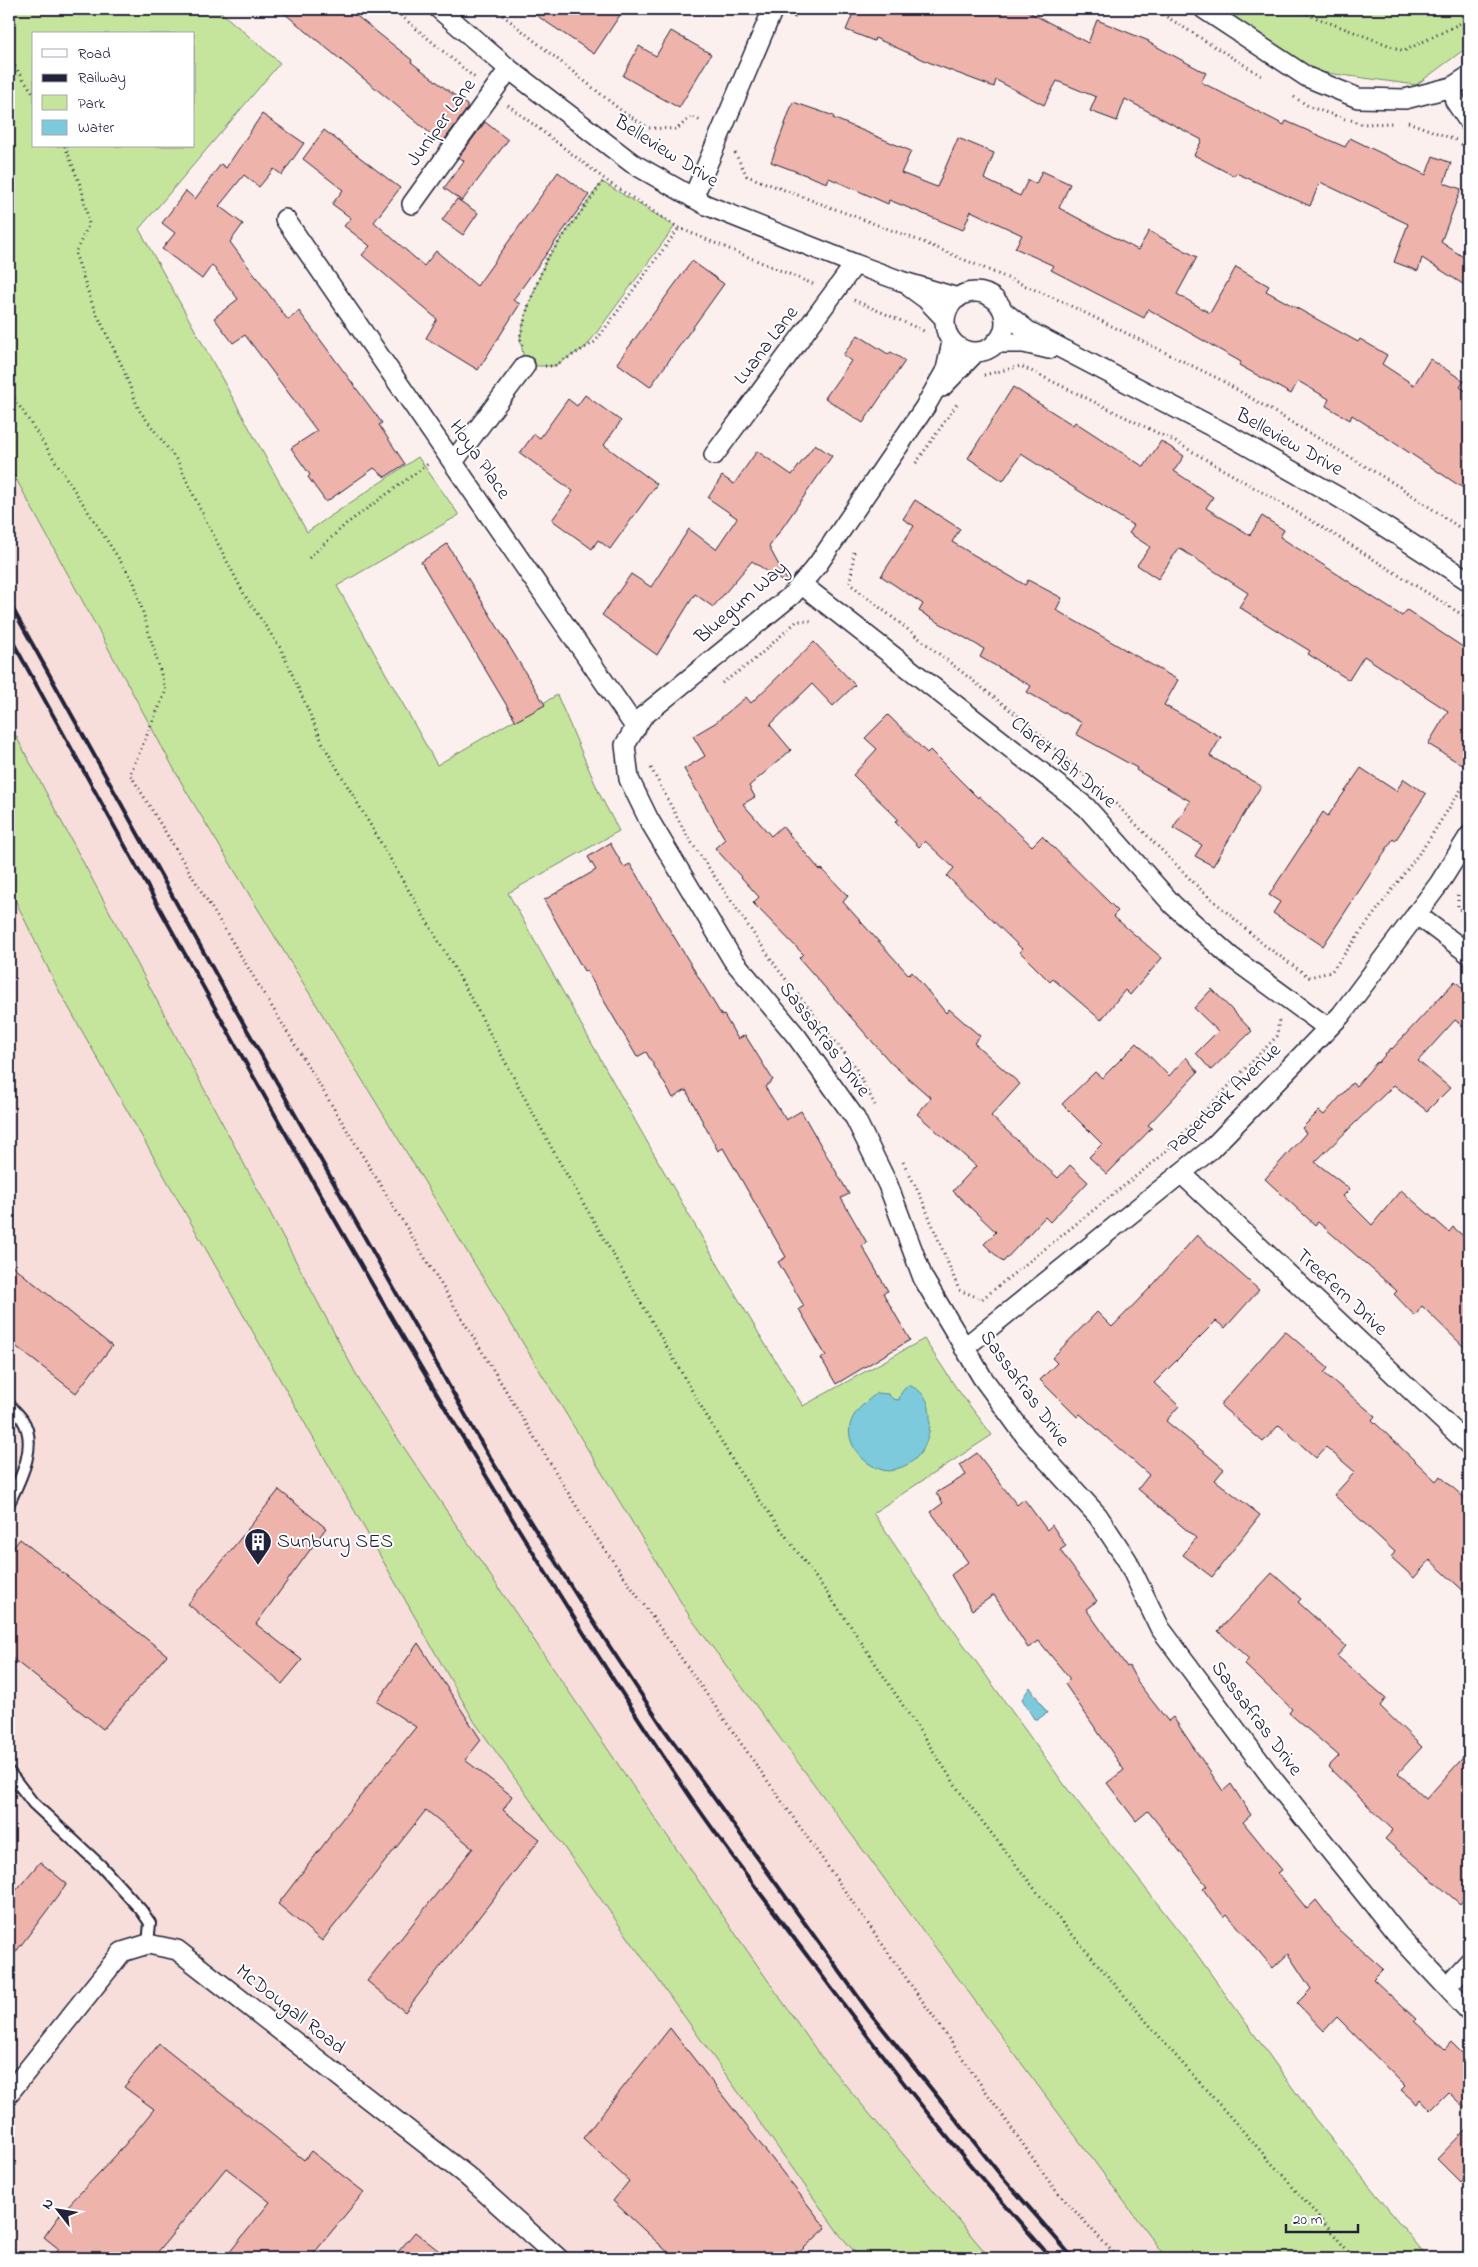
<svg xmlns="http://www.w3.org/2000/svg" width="1478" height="2267" viewBox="0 0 1478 2267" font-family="'Indie Flower',sans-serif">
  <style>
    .built { fill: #f8deda }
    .green { fill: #c5e59d; stroke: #74846c; fill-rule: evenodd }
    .water { fill: #7dcadc; stroke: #59879c }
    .building { fill: #eeb3ab; stroke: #22223b }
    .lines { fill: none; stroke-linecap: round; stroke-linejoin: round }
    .lane-casing { stroke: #22223b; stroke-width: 14 }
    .street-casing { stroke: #22223b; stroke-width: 22 }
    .path { stroke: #22223b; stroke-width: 3; stroke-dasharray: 1 4; stroke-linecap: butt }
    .lane { stroke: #fff; stroke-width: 10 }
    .street { stroke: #fff; stroke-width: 19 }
    .rail { stroke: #22223b; stroke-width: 4 }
    .labels { text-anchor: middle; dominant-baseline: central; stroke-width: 4; stroke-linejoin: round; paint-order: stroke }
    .street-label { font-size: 20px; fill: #22223b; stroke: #fff }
    .poi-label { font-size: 20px; fill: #22223b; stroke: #fff; text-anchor: start }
  </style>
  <rect width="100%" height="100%" fill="#fcf0ee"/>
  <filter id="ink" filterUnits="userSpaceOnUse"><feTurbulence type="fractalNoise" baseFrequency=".02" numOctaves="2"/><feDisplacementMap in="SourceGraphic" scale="10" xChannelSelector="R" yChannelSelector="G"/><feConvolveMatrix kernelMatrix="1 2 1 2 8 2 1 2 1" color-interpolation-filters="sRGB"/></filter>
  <g filter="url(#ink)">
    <!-- built -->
    <path class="built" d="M 9,466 L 186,791 L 690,1617 L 1166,2258 L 990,2258 L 817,2051 L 634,1788 L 363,1387 L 9,723 Z
      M 9,887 L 57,987 L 840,2235 L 860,2258 L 9,2258 Z"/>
    <!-- green -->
    <path class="green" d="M 9,9 L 217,9 L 280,63 L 139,229 L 307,532 L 418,457 L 459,515 L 337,586 L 437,765 L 557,695 L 600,795 L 619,831 L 508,893 C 604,1066 699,1238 803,1406 L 924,1339 L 955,1386 L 992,1435 L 873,1513 L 934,1603 L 1066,1787 L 1193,1949 L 1315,2119 L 1428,2258 L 1166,2258 L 690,1617 L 186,791 L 9,466 ZM 34,34 L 194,34 L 194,146 L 34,146 Z
      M 1201,9 L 1469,9 L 1469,46 L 1416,85 L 1312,71 Z
      M 602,182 L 675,226 L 586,347 L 554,366 L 525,366 L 520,337 L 528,307 L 546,260 Z
      M 9,723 L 363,1387 L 634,1788 L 817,2051 L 990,2258 L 860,2258 L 840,2235 L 474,1721 L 57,987 L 9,887 Z"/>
    <!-- water -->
    <path class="water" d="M 908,1385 C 924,1391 929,1400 930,1416 C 931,1439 922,1461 899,1468 C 896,1469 891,1471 888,1471 C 866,1469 843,1443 851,1422 C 855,1410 867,1401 877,1393 L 888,1394 L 893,1399 L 899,1400 L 901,1393 Z
      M 1030,1687 L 1047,1713 L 1038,1719 L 1034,1719 L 1022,1699 Z"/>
    <!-- building -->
    <path class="building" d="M 279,9 L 348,9 L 412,60 L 411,62 L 467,105 L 467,109 L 442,143 Z
      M 527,9 L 624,9 L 594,54 Z
      M 855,9 L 1023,9 L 1088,43 L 1097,20 L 1149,41 L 1148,42 L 1206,73 L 1201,82 L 1284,125 L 1286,121 L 1345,147 L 1350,138 L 1426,175 L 1433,156 L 1451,163 L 1444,183 L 1461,189 L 1441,242 L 1469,261 L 1469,288 L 1422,258 L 1418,271 L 1394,262 L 1408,224 L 1320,182 L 1310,206 L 1236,173 L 1234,176 L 1194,155 L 1202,140 L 1125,99 L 1117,121 L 1090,111 L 1096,97 L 1057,81 L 1044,105 L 996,80 L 994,87 L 933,64 L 875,38 L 874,41 L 846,30 Z
      M 671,31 L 711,54 L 679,108 L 623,76 L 639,46 L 656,56 Z
      M 793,102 L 834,116 L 833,118 L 911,151 L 901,173 L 937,187 L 958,138 L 994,153 L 984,179 L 1020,196 L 1028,180 L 1036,184 L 1042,171 L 1070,184 L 1059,208 L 1138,250 L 1149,231 L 1197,257 L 1177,294 L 1210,313 L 1236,267 L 1269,286 L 1266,291 L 1358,342 L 1360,339 L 1387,355 L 1382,364 L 1414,385 L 1430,359 L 1464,381 L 1460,387 L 1469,393 L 1469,492 L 1352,415 L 1350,420 L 1326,406 L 1329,399 L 1298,381 L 1291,394 L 1239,365 L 1241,362 L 1148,309 L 1144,318 L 1051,270 L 1054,266 L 1015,248 L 1022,235 L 971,211 L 963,230 L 889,200 L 888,204 L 829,178 L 827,183 L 771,162 Z
      M 262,114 L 304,143 L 282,175 L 274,169 L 259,187 L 244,175 L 219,206 L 243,224 L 230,242 L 288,320 L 299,311 L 382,423 L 379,425 L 405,464 L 385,477 L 374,468 L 326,502 L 308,477 L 310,475 L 291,448 L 317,431 L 245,335 L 233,343 L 214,318 L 238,299 L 212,265 L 202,279 L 162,249 L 175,233 L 162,223 L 186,191 L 195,199 L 221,164 L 226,168 Z
      M 485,122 L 508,140 L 462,201 L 444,188 L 464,161 L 459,157 Z
      M 324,130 L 400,188 L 374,222 L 424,266 L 436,251 L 477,286 L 558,172 L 589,195 L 513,300 L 520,304 L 478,370 L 426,338 L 437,319 L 362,255 L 370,246 L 344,226 L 351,218 L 332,204 L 343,190 L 303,159 Z
      M 457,199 L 478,213 L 463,235 L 442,220 Z
      M 692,261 L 724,284 L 650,387 L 617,363 Z
      M 858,335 L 888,354 L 891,352 L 905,361 L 863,423 L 825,398 L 851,361 L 843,355 Z
      M 1013,387 L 1073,425 L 1075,422 L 1144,467 L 1161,441 L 1184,456 L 1174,471 L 1213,497 L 1206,508 L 1250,535 L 1262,516 L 1284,530 L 1280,537 L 1402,616 L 1407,610 L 1469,651 L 1469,769 L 1428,744 L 1448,711 L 1364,656 L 1349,680 L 1308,654 L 1310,651 L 1239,607 L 1248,593 L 1179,548 L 1158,579 L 1137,565 L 1150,547 L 1129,533 L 1134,526 L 1021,454 L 1003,481 L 968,458 Z
      M 585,395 L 621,421 L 604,445 L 657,484 L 610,549 L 598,540 L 592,549 L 552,520 L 573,491 L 520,453 L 534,434 L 540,438 L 568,399 L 577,406 Z
      M 815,444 L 832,456 L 769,547 L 788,582 L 786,584 L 752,561 L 713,607 L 695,594 L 657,655 L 602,615 L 631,574 L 651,587 L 689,529 L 716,549 L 737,518 L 708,498 L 722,476 L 734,484 L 757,451 L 792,475 Z
      M 915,500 L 960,529 L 952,542 L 1025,585 L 1028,580 L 1062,598 L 1056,610 L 1178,680 L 1164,705 L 1221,737 L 1210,756 L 1261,786 L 1213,866 L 1195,856 L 1202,845 L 1173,828 L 1190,801 L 1136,770 L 1137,768 L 1076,734 L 1082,723 L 1027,692 L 1031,686 L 980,657 L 984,649 L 919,611 L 923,604 L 881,576 L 914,526 L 903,519 Z
      M 447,544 L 545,705 L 516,721 L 421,562 Z
      M 814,642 L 855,685 L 833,706 L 812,684 L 770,725 L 791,750 L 749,786 L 755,797 L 743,804 L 771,836 L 782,826 L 820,870 L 822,869 L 848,896 L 843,902 L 909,975 L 912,972 L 946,1013 L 949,1009 L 980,1036 L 974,1043 L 1020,1084 L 991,1116 L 1058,1178 L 1070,1165 L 1088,1182 L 1050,1222 L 1045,1217 L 1003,1262 L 984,1244 L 996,1232 L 953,1191 L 976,1166 L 917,1114 L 931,1098 L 891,1063 L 799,958 L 803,954 L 753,903 L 759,897 L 715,848 L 725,839 L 684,769 L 705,756 L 693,736 L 715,723 L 746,697 L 751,703 Z
      M 888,715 L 927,753 L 930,750 L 978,798 L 979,796 L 1032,846 L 1042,836 L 1118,911 L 1113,916 L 1162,958 L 1130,995 L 1125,990 L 1101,1020 L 1053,979 L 1050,982 L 1020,952 L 1022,949 L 947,876 L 954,868 L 925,841 L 919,847 L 895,822 L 898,819 L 853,775 L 877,749 L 865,738 Z
      M 1361,768 L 1396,791 L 1404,779 L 1426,794 L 1395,841 L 1393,839 L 1323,946 L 1273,913 L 1280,902 L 1269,895 L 1323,812 L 1328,816 Z
      M 610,843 L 624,867 L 630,864 L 722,1016 L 724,1015 L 738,1039 L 745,1035 L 773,1080 L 765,1087 L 786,1120 L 801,1111 L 849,1194 L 841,1198 L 867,1243 L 862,1246 L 888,1291 L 883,1293 L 910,1340 L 836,1384 L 821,1358 L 826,1356 L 799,1309 L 804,1306 L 778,1262 L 786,1257 L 723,1148 L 718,1151 L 686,1090 L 673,1098 L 646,1052 L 637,1057 L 586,970 L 584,971 L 544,900 L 596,870 L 588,857 Z
      M 1455,981 L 1469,994 L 1469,1031 L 1455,1020 L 1418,1061 L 1450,1088 L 1427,1111 L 1394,1085 L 1315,1162 L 1350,1189 L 1343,1196 L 1372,1225 L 1401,1190 L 1449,1232 L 1453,1227 L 1469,1241 L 1469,1352 L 1422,1306 L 1415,1316 L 1394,1294 L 1397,1291 L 1318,1222 L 1315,1225 L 1265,1179 L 1306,1133 L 1302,1128 L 1319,1111 L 1324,1115 L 1352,1083 L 1356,1086 L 1377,1062 L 1378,1063 L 1391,1048 L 1392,1049 Z
      M 1212,989 L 1252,1031 L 1211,1070 L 1196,1053 L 1218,1031 L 1194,1008 Z
      M 1137,1043 L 1169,1076 L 1186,1057 L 1198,1072 L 1148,1125 L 1152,1128 L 1107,1174 L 1089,1157 L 1102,1144 L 1062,1104 L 1095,1072 L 1102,1078 Z
      M 1197,1235 L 1259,1290 L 1225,1328 L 1216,1321 L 1154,1383 L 1179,1406 L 1166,1421 L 1224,1469 L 1215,1480 L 1260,1515 L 1212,1577 L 1183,1555 L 1196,1538 L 1138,1489 L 1149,1475 L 1080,1414 L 1077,1417 L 1040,1380 L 1057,1363 L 1052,1358 L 1097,1312 L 1112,1327 L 1152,1286 Z
      M 9,1263 L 112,1346 L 76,1393 L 9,1341 Z
      M 1285,1331 L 1328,1368 L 1324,1373 L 1375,1416 L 1372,1420 L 1436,1481 L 1440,1476 L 1469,1502 L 1469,1596 L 1430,1560 L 1414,1578 L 1391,1557 L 1395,1552 L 1334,1495 L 1355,1472 L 1326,1447 L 1316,1458 L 1279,1425 L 1263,1442 L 1220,1405 Z
      M 977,1453 L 1017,1505 L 1024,1499 L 1047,1530 L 1052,1525 L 1066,1546 L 1060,1550 L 1097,1601 L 1086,1609 L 1127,1667 L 1129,1666 L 1138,1683 L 1168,1721 L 1173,1717 L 1223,1791 L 1231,1784 L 1251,1815 L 1243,1822 L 1282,1870 L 1278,1873 L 1307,1909 L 1316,1900 L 1339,1930 L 1383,1969 L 1373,1979 L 1416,2019 L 1414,2021 L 1445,2049 L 1451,2042 L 1469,2060 L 1469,2112 L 1448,2092 L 1430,2110 L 1420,2099 L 1417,2104 L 1401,2090 L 1405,2086 L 1337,2017 L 1324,2031 L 1297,2003 L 1311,1989 L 1288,1954 L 1273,1968 L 1227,1914 L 1224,1917 L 1203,1889 L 1207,1886 L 1148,1811 L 1136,1821 L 1107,1783 L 1124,1770 L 1065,1684 L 1070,1679 L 1039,1641 L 1028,1648 L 994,1595 L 972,1610 L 951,1575 L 968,1562 L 931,1512 L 943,1503 L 936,1493 L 966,1475 L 960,1465 Z
      M 279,1490 L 326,1528 L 256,1624 L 302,1660 L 282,1684 L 188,1604 Z
      M 20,1539 L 167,1655 L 103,1729 L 9,1656 L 9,1553 Z
      M 1272,1573 L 1301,1599 L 1298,1602 L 1346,1646 L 1337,1656 L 1386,1698 L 1380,1706 L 1422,1747 L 1398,1773 L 1426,1799 L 1469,1751 L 1469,1893 L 1460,1904 L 1385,1839 L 1393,1830 L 1328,1767 L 1339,1756 L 1289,1713 L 1292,1709 L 1244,1664 L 1249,1659 L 1218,1631 Z
      M 418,1643 L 481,1740 L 465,1760 L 512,1796 L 503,1810 L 540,1839 L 405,2012 L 367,1981 L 473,1848 L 426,1810 L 322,1941 L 278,1904 L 331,1835 L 330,1834 L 416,1727 L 377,1702 Z
      M 40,1862 L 67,1884 L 9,1961 L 9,1899 Z
      M 670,2028 L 826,2228 L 793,2258 L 674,2258 L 613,2201 L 629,2181 L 583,2138 Z
      M 159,2044 L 304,2160 L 311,2151 L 364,2192 L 310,2258 L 225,2258 L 270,2202 L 226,2168 L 153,2258 L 52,2258 L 59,2249 L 44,2237 L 62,2212 L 119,2152 L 154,2109 L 124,2087 Z
      M 1469,2126 L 1469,2172 L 1460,2182 L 1437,2159 Z
      M 415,2232 L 448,2258 L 393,2258 Z"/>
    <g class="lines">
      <defs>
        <path id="lane" d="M 9,1404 C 13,1409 18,1414 22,1419 C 39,1444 20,1480 9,1503
          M 9,1772 L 33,1803 L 101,1866 L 141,1910 L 150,1923 L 148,1944"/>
        <path id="street" d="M 439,9 L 509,69 L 632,163 L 706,205 L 855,264 L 901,281 L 958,298
          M 1204,9 L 1307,77 L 1358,98 L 1405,99 L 1452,87 L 1469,76
          M 1452,87 L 1455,101 L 1469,122
          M 693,198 L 773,9
          M 412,204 L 509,69
          M 285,219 L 636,728
          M 911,288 L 926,299 L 945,319
          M945 322a30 30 0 1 1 60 0a30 30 0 1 1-60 0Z
          M 1003,311 L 1028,331 L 1232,437 L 1340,498 L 1469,581
          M 952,342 L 946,370 L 925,407 L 818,564 L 792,595 L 642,717 L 625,745 L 629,779 L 649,820 L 733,960 L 797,1037 L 855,1118 L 888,1185 L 923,1278 L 982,1377 L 1026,1437 L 1098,1516 L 1127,1560 L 1160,1628 L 1275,1782 L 1398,1935 L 1469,2011
          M 995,343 L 1024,343 L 1049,349
          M 942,387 L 976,352
          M 714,455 L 855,264
          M 453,462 L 525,366
          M 801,584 L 1086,807 L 1173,905 L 1231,957 L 1328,1028
          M 1416,914 L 1469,954
          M 1181,1173 L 1469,1445
          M 964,1348 L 1211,1149 L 1341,1015 L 1439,884 L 1469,836
          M 1447,1986 L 1469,1962
          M 9,2093 L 122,1952 L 148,1944 L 177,1950 L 467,2176 L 558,2258"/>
      </defs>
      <!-- lane casing -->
      <use href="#lane" class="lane-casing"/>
      <!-- street casing -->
      <use href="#street" class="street-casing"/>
      <!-- path -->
      <path class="path" d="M 393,9 L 476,79
        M 495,9 L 623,112 L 649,128 L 677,129 L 692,116 L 702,122
        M 1154,9 L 1262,76
        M 1293,9 L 1404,51 L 1469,19
        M 794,18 L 799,9
        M 9,58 L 34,94
        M 1294,97 L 1310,107 L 1345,119
        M 508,105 L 611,184 L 679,228 L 813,284
        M 1351,120 L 1361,124 L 1395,123
        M 1408,122 L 1456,140
        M 1461,144 L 1469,149
        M 65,146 L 82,190 L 89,224 L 75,253 L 93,306 L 122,366 L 139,410 L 178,462 L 201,511 L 244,594 L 281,649 L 324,746 L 459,976 L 556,1156 L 738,1470 L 848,1622 L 964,1798 L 1048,1906 L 1175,2055 L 1284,2177 L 1354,2258
        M 735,153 L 747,176 L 923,242 L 1061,301 L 1219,379 L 1400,487 L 1469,534
        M 854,300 L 924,331
        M 522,345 L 520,337 L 528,307 L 546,260 L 605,179
        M 545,366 L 554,366 L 595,342 L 679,228
        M 984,375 L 1021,366 L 1174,441 L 1317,524 L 1469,619
        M 9,390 L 134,582 L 166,691 L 130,774 L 589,1527 L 1053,2187 L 1118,2258
        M 916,463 L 957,404
        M 854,552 L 850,584 L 1028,724 L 1085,776
        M 309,558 L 346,524 L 428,464
        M 722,683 L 753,661 L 797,621 L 811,621
        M 651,768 L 687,836 L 777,968 L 854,1065 L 875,1105
        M 1112,800 L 1199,888 L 1263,944 L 1309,977 L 1331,972 L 1426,844 L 1469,777
        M 1458,895 L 1458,908 L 1469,917
        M 903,1162 L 921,1197 L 959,1290 L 982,1299 L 1160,1157 L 1277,1036 L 1279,1018"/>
      <!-- lane -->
      <use href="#lane" class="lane"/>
      <!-- street -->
      <use href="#street" class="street"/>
      <!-- rail -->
      <path class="rail" d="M 9,602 L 233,1005 L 487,1453 L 587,1612 L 664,1729 L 867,2009 L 999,2173 L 1073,2258
        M 9,635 C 223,1024 435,1414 681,1783 C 713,1832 749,1878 784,1925 C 842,2002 900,2081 962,2155 C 991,2190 1022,2224 1051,2258"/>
    </g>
  </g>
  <!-- icons -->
  <defs>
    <symbol id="building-pin" viewBox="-11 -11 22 30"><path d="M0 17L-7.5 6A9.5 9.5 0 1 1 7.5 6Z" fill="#22223b" stroke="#fff"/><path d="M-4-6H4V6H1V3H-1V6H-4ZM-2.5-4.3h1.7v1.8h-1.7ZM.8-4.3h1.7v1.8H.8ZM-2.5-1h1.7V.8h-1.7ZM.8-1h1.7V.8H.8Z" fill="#fff"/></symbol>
  </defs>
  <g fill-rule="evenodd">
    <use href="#building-pin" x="242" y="1526" width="32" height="43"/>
  </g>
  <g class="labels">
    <!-- street labels -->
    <g class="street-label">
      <text transform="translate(442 123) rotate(-54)">Juniper Lane</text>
      <text transform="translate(666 152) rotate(32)">Belleview Drive</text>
      <text transform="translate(767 346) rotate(-53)">Luana Lane</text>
      <text transform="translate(1289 443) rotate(29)">Belleview Drive</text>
      <text transform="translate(479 460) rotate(55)">Hoya Place</text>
      <text transform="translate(742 603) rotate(-41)">Bluegum Way</text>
      <text transform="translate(1063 763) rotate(40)">Claret Ash Drive</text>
      <text transform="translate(824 1040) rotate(53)">Sassafras Drive</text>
      <text transform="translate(1225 1099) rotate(-44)">Paperbark Avenue</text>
      <text transform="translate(1341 1293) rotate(43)">Treefern Drive</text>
      <text transform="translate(1024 1389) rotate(54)">Sassafras Drive</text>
      <text transform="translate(1256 1719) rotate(53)">Sassafras Drive</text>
      <text transform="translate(290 2010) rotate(38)">McDougall Road</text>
    </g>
    <!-- poi labels -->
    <g class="poi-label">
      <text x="277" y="1542">Sunbury SES</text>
    </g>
  </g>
  <!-- margin -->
  <rect width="1478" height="2267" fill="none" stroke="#fff" stroke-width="30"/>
  <rect x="15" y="15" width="1448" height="2237" fill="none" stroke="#22223b" stroke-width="2" filter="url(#ink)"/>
  <!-- legend -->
  <rect x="32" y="32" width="162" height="115" fill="#ffffff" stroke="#a7a7b1"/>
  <rect x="42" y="49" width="25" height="8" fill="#ffffff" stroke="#a7a7b1"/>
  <text x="78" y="58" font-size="15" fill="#22223b">Road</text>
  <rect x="42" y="74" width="25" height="8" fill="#22223b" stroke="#a7a7b1"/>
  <text x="78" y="82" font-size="15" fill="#22223b">Railway</text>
  <rect x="42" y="95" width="25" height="15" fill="#c5e59d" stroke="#a7a7b1"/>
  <text x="78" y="108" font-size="15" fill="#22223b">Park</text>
  <rect x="42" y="120" width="25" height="15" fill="#7dcadc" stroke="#a7a7b1"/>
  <text x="78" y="132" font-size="15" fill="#22223b">Water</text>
  <!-- north arrow -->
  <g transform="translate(58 2210) rotate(301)" stroke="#ffffff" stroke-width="4" paint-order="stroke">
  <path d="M0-4L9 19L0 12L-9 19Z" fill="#22223b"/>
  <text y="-8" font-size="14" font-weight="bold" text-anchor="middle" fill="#22223b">N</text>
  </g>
  <!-- scale -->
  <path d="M1286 2224v8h72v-8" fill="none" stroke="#22223b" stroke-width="2.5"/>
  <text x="1293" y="2224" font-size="15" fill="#22223b" stroke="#ffffff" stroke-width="4" paint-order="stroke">20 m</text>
</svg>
